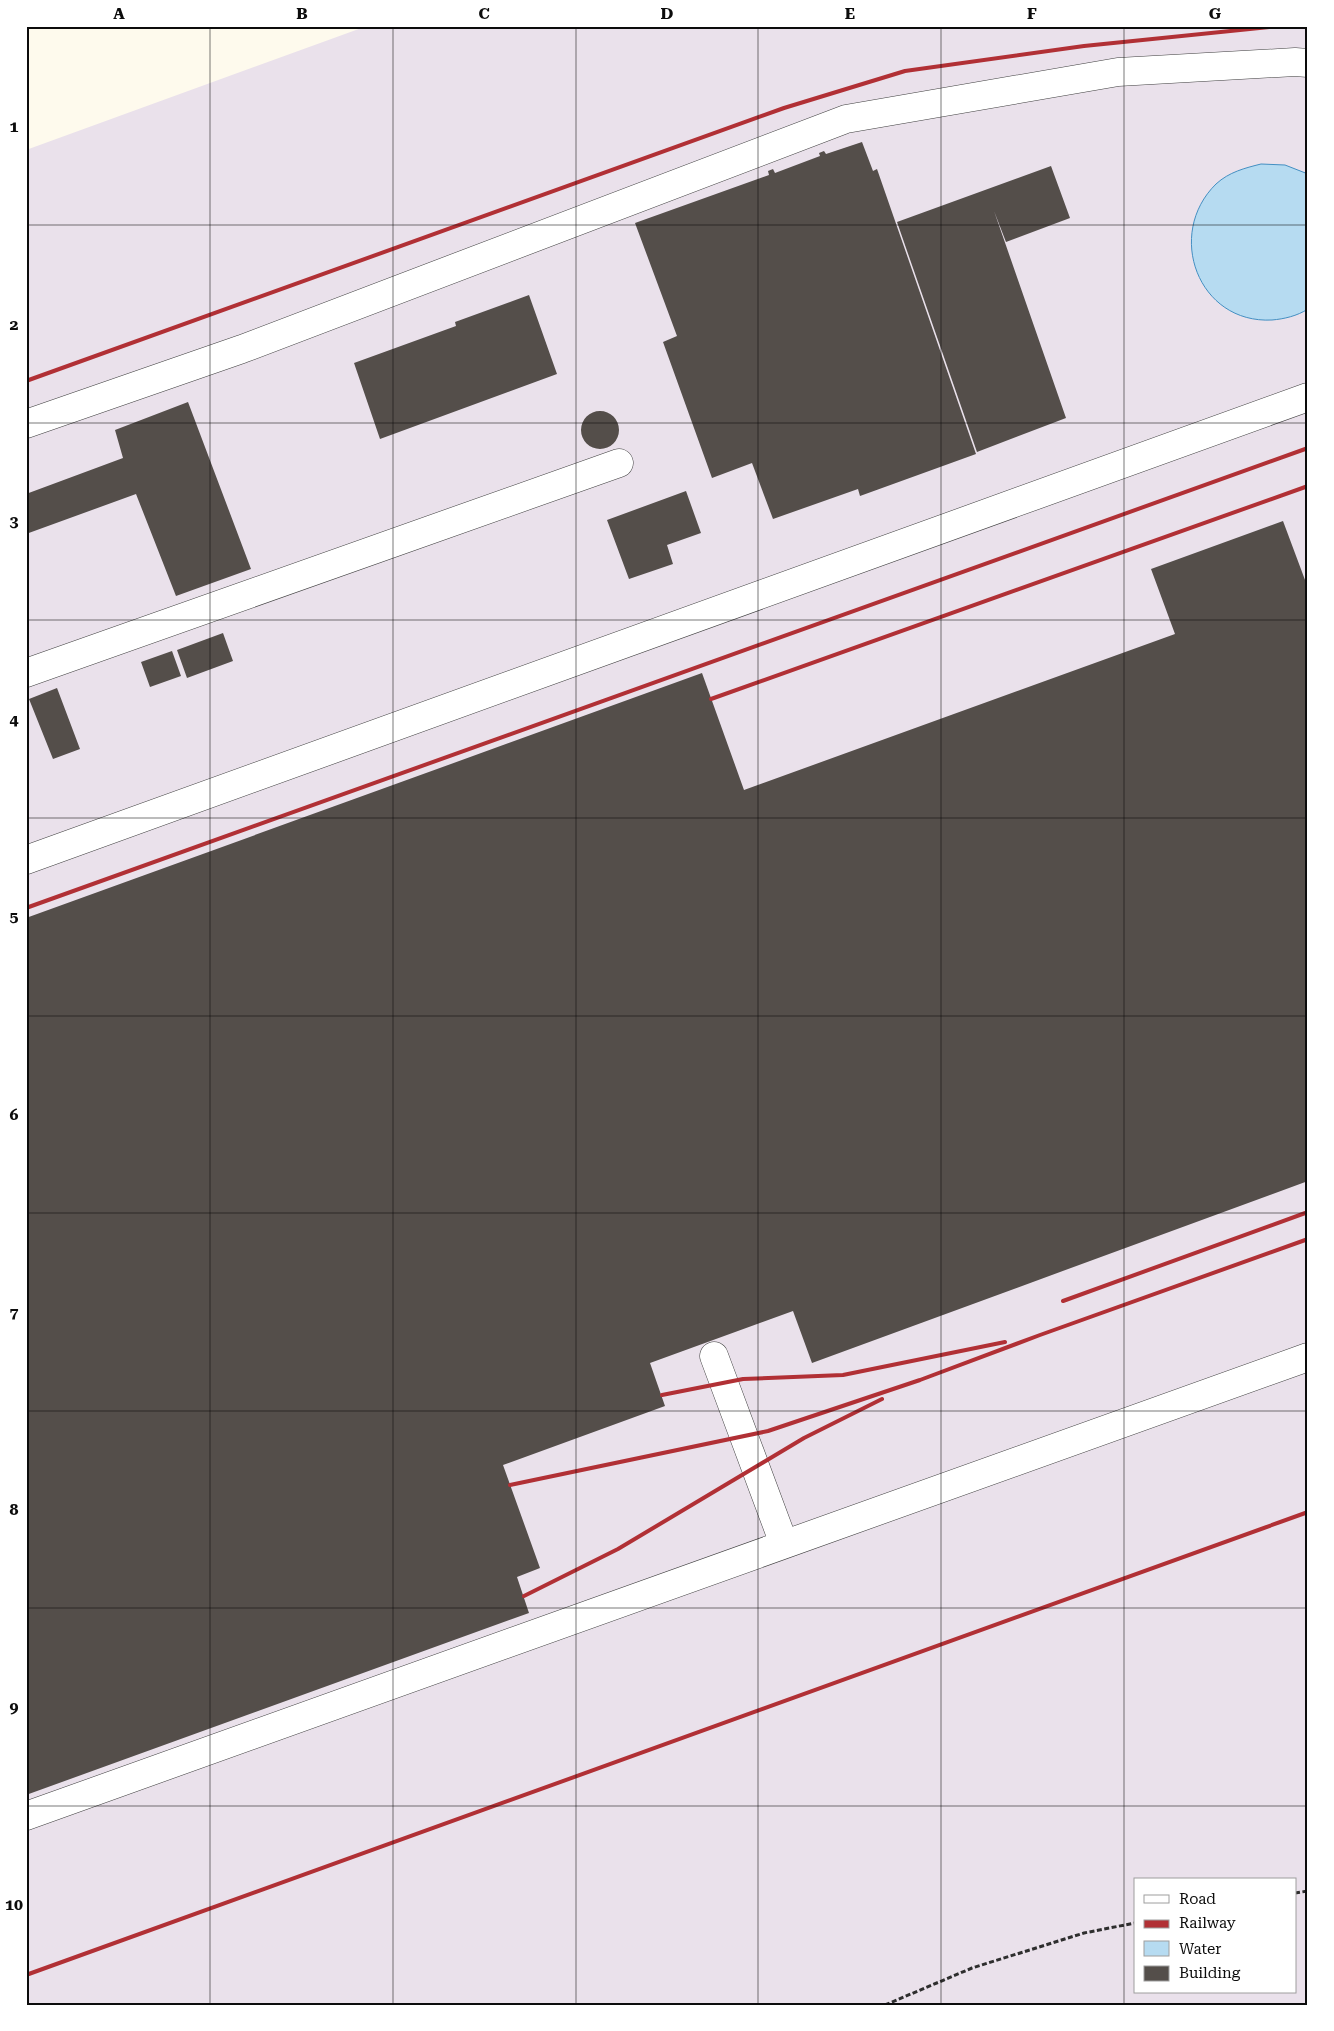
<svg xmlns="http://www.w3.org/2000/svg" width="1334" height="2031" viewBox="0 0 1334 2031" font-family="'Roboto Serif',serif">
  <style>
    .industrial { fill: #eae1eb; fill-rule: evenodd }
    .water { fill: #b6dbf1; stroke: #438fc2 }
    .building { fill: #544e4a }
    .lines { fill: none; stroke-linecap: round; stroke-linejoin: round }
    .minor-casing { stroke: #3f3f3f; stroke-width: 29 }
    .path { stroke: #2e2e2e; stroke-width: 3; stroke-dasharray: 5 2.5; stroke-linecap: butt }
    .minor { stroke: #fff; stroke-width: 28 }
    .rail { stroke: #b13035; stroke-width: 4 }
    .grid { fill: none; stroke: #0c0c0c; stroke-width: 1; stroke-opacity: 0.55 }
    .neatline { fill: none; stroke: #0c0c0c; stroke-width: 2 }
    .grid-label { font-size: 16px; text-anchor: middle; font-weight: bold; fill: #0c0c0c }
  </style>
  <rect width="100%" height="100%" fill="#fefaed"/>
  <!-- industrial -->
  <path class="industrial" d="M 367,26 L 1308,26 L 1308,2005 L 26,2005 L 26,150 ZM 1135,1880 L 1295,1880 L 1295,1992 L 1135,1992 Z"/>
  <!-- water -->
  <path class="water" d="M 1261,164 L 1285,165 L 1308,174 L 1308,309 C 1297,316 1284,319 1272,320 C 1198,324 1165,234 1216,184 C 1229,172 1245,168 1261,164 Z"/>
  <!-- building -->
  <path class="building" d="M 862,142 L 873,171 L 877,169 L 976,454 L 860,496 L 858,489 L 773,519 L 752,463 L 712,478 L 663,342 L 677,336 L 635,223 L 769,175 L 768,171 L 773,169 L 775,173 L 820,156 L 819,153 L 824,151 L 826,154 Z
    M 1051,166 L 1070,218 L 1006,242 L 994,211 L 1066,418 L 977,452 L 897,222 Z
    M 529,295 L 557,374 L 380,439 L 354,363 L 456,326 L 455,322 Z
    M 188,402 L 251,569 L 176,596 L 136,494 L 26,534 L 26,494 L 123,458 L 115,430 Z
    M581 430a19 19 0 1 1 38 0a19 19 0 1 1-38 0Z
    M 686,491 L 701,533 L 667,545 L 673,564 L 629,579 L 607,520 Z
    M 1283,521 L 1308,588 L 1308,1181 L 812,1363 L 793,1311 L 650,1363 L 665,1406 L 503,1465 L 540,1568 L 517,1577 L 529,1613 L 26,1795 L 26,918 L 702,673 L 744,790 L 1175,634 L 1151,569 Z
    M 223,633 L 233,661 L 187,678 L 177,650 Z
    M 172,651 L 181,676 L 150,687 L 141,662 Z
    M 57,688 L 80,749 L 53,759 L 29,699 Z"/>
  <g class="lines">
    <defs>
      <path id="minor" d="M 26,424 L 242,349 L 846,119 L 1118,72 L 1295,62 L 1308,63
        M 26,673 L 619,463
        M 26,860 L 1308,397
        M 714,1356 L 784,1544
        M 26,1816 L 1308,1357"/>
    </defs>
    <!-- minor casing -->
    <use href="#minor" class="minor-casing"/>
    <!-- path -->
    <path class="path" d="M 1295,1893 L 1308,1891
      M 885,2005 L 972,1968 L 1084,1933 L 1135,1923"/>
    <!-- minor -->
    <use href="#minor" class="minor"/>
    <!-- rail -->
    <path class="rail" d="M 26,381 L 784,108 L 905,71 L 1084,46 L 1280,26
      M 711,699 L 1308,486
      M 26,908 L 1308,448
      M 1063,1301 L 1308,1212
      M 662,1395 L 743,1379 L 843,1375 L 1005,1342
      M 510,1485 L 768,1431 L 920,1380 L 1040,1335 L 1308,1239
      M 524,1596 L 618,1549 L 804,1438 L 882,1399
      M 26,1975 L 1308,1512"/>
  </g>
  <!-- grid -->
  <path class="grid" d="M 210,26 L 210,2005M 393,26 L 393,2005M 576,26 L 576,2005M 758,26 L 758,2005M 941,26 L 941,2005M 1124,26 L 1124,2005M 26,225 L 1308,225M 26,423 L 1308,423M 26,620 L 1308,620M 26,818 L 1308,818M 26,1016 L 1308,1016M 26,1213 L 1308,1213M 26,1411 L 1308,1411M 26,1608 L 1308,1608M 26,1806 L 1308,1806"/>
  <!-- border -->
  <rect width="1334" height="2031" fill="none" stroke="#ffffff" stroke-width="55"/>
  <!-- legend -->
  <rect x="1134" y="1878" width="162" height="115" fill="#ffffff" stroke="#9e9e9e"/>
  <rect x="1144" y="1895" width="25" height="8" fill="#ffffff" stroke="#9e9e9e"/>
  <text x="1179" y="1904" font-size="15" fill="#0c0c0c">Road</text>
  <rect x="1144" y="1920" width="25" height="8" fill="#b13035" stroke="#9e9e9e"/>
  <text x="1179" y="1928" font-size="15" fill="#0c0c0c">Railway</text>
  <rect x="1144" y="1941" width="25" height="15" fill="#b6dbf1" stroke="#9e9e9e"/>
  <text x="1179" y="1954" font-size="15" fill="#0c0c0c">Water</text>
  <rect x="1144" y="1966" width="25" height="15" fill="#544e4a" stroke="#9e9e9e"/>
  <text x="1179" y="1978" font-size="15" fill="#0c0c0c">Building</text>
  <rect x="28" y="28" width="1278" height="1976" class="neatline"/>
  <g class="grid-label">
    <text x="119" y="19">A</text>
    <text x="302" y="19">B</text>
    <text x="484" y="19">C</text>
    <text x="667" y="19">D</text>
    <text x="850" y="19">E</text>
    <text x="1032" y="19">F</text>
    <text x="1215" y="19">G</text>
    <text x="14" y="132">1</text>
    <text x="14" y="330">2</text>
    <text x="14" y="527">3</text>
    <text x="14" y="725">4</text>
    <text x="14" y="922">5</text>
    <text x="14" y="1120">6</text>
    <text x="14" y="1318">7</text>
    <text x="14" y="1515">8</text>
    <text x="14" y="1713">9</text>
    <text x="14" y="1910">10</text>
  </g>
</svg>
